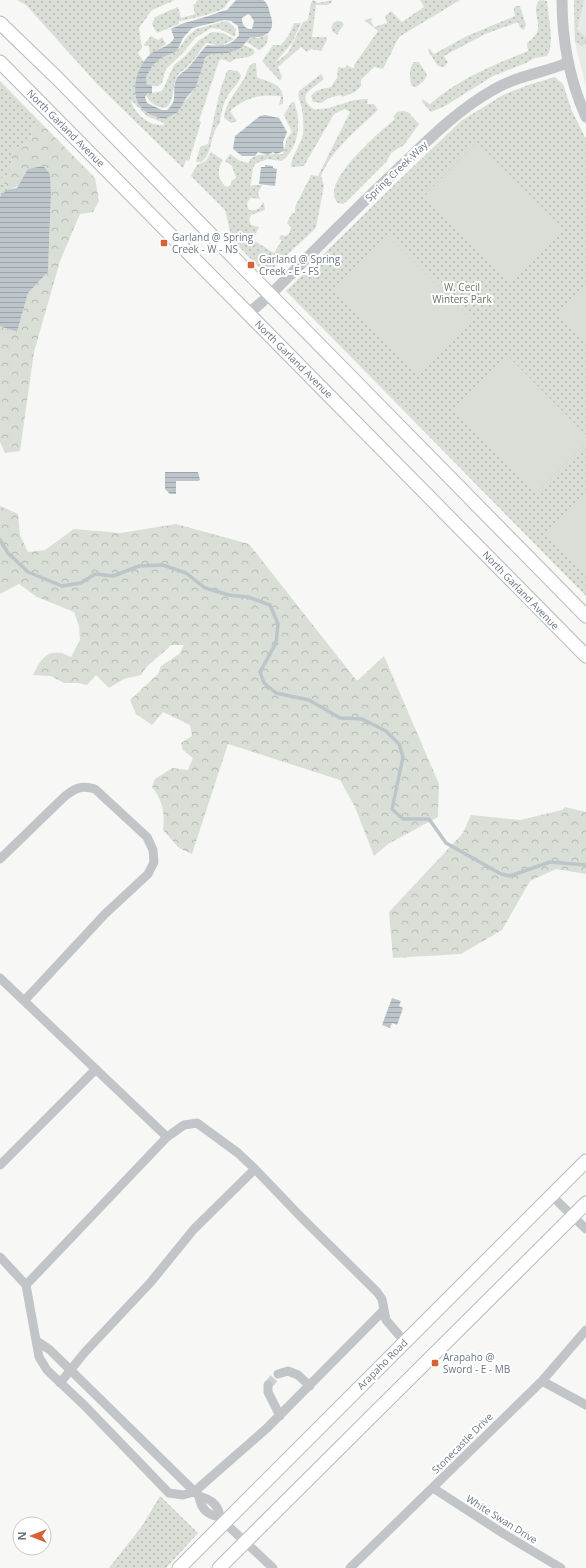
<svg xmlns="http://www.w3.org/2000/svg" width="586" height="1568" viewBox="0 0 586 1568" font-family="'Open Sans',sans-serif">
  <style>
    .built { fill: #e8e9e8 }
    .green { fill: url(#green-dots); fill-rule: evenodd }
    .forest { fill: url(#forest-crowns) }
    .pitch { fill: #d9ded6 }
    .water { fill: url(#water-rules); fill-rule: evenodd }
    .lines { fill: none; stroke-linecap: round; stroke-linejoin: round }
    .stream { stroke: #bcc5ca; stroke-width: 3.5 }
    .minor-tunnel { stroke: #ccd1d3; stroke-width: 9; stroke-dasharray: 9 4.5; stroke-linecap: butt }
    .secondary-casing { stroke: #b6babe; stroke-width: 15 }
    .minor { stroke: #c1c5c8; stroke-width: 9 }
    .tertiary { stroke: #c1c5c8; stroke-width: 11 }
    .secondary { stroke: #fff; stroke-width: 13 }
    .poi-dot { fill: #d76335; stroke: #fff; stroke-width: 1.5 }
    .labels { text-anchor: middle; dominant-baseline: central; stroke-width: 4; stroke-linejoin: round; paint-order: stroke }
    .street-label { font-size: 10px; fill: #697784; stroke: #fff }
    .poi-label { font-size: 10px; fill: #697784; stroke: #fff; text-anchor: start }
    .park-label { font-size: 10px; fill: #667763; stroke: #fff }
  </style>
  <defs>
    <pattern id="green-dots" width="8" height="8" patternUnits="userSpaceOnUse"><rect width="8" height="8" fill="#d9ded6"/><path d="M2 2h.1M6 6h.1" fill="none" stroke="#b4b9b3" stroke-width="1.8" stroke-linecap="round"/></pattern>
    <pattern id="forest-crowns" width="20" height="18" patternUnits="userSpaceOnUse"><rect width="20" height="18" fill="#d9ded6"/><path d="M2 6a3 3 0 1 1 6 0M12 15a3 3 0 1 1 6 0" fill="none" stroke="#b4b9b3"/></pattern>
    <pattern id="water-rules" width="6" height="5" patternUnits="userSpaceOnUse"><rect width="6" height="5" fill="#bcc5ca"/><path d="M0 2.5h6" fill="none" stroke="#9da5aa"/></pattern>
  </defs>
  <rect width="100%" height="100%" fill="#f7f8f5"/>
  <!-- built -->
  <path class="built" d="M 574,0 L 586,0 L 586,87 L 575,42 Z"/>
  <!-- green -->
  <path class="green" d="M 17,0 L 175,0 L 152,10 L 139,28 L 142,48 L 138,53 L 144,62 C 131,89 131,110 164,119 C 174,110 190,99 196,86 C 201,77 199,64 207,57 C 218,47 232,58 243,45 L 253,49 L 255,52 C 250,60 238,56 230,62 L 221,59 L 219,61 L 199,121 L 201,122 L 189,161 L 186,160 L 183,168 L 98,85 L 26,5 ZM 131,100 L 147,116 L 164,123 L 164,125 C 150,127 133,113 131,100 Z
    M 199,0 L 230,0 C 228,2 226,6 224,8 C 219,12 185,21 179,21 L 179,24 L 157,33 L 152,24 L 155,17 L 178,7 L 181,18 L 195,14 L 193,4 L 196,4 L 196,1 Z
    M 313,0 L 318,3 L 332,0 L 331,3 L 327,5 L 316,5 L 312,37 L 326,37 L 327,40 L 321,51 L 311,49 L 307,52 L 301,47 L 278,67 L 282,77 L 280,81 L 262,61 L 273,45 L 281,45 L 289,35 L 294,23 L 301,23 L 292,43 L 274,64 L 288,53 L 303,22 L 308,20 L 311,3 Z
    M 420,0 L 460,0 L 399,37 L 383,69 L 374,67 L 361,80 L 361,86 L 355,92 L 342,97 L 341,95 C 334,96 327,98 322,103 L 313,102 L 311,96 C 317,88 324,89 331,87 L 337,78 L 338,67 L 345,68 L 347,65 L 352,68 L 355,67 L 354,65 L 378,31 L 364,20 L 373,18 L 371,21 L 374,27 L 387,23 L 385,16 L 391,11 L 402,22 L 424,7 Z
    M 540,0 L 547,1 C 548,15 555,44 547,56 L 535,58 L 526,63 L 493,76 L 445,106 L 431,112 L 423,103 L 422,99 L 430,104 C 459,79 493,65 528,51 L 527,43 C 551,27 527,13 540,0 Z
    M 574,0 L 584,0 L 577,29 L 586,38 L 586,44 L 580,46 L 579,43 L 575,42 Z
    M 515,6 L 520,6 L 526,25 L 524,30 L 520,28 L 518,22 L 485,34 L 444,56 L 448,62 L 444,67 L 438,66 L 428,51 L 429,48 L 434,54 L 467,36 L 515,16 L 514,9 Z
    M 226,21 L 230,23 L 236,29 L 235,37 L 220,29 L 211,28 L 195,38 L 183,53 L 166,69 L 162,83 L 158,86 L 149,86 L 146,84 L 146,77 L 153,65 L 161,58 L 177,51 L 188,36 L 196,29 Z
    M 337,21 L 340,21 L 344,24 L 337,35 L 332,31 C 331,26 332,23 337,21 Z
    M 212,32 L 223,33 L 234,39 L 221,46 L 206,43 C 199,51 194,61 186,68 C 183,71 179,72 177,77 C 171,87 176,101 165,108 C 156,107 149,103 146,94 L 162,91 L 174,65 L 185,56 L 198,41 Z
    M 268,35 C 268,42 266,47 259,50 L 245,41 L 250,37 L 258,38 Z
    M 151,36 L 158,40 L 162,37 L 166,44 L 150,55 L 149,46 L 143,46 Z
    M 414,62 L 419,62 L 427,75 L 424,81 L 416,87 L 412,86 C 409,78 409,68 414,62 Z
    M 253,63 L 256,63 L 257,77 C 272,84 285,83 283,104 L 279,105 L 281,96 C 260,94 246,97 230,111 L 237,121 L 231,123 L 224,118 C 225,104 235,93 242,82 C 247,75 246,68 253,63 Z
    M 230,70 L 238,71 L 241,75 C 240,82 236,85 231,91 C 224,101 221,110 220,123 C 209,134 214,153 201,162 L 196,162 L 200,147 L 208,144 L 220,91 L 227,71 Z
    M 321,74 L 324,79 C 315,88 294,94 313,109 C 332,111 348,98 368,99 L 367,104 L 374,104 L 378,110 C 357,130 332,149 321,176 L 324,185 L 316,228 L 274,267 L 259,267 L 232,240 L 225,210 L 191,176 L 197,165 L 206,161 L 211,152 L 223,160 C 217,169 217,179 226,187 L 231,185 L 231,181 L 236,178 L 232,166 L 225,161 L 230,154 L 240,161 L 249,163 L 250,159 L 258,155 L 283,154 L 287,138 L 292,132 L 284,115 L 291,103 L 294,102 C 302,121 299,148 282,161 L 268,159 L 256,163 L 253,168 L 250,188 L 252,185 L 262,185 L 258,193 L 260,199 L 251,198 L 248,201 L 247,205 L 249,210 C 256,211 261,209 262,203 L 264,203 L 265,210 L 251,215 L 249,219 L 251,225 L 259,227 L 253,240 L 274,253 L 282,240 L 279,239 L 281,235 L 285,236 L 289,234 L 291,227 L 287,223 L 292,213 L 295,213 L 295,207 L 311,175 L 318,176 L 350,112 L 344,109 L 334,114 L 304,166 L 291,167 C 291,156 301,145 303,134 C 304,126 303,117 302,109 C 301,103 297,97 299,91 Z
    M 555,77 L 563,84 L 572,111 L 586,139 L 586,596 L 286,291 L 395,184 L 461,121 L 503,95 L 528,85 Z
    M 0,81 L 42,124 L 31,130 L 32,141 L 13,150 L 9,175 L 1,179 L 8,190 L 0,197 Z
    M 403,111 L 408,112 L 419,124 L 404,145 L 391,153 L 387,161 L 347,201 L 343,204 L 338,203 C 318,183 381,131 395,119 L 393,117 L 397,112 Z
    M 160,1496 L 198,1533 L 166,1568 L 109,1568 L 142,1526 Z"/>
  <!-- forest -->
  <path class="forest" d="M 42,124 L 95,178 L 99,201 L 93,212 L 80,214 L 60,261 L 34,352 L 20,451 L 5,453 L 0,442 L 0,326 L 17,332 L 28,293 L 48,272 L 51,193 L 50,174 L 8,190 L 1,179 L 9,175 L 13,150 L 32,141 L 31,130 Z
    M 0,506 L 18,514 L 20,535 L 28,552 L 45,550 L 74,529 L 121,533 L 176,524 L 249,544 L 357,681 L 384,656 L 439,784 L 438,817 L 388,844 L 374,856 L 355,807 L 340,780 L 228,744 L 192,854 L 179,848 L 163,830 C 165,813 163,801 152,787 L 155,779 L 172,768 L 188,770 L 193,758 L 183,750 L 181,743 L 192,736 L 190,725 L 163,712 L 152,725 L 136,714 L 130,700 L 158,674 L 161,666 L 179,654 L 184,645 L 171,645 C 161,656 148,662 141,675 L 124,679 L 109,688 L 96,675 L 87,685 L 78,683 L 64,683 L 51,676 L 33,675 C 42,656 50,646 71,657 L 80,640 L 79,626 L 74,612 L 37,597 L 19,584 L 0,594 Z
    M 565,807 L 586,812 L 586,874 L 556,869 L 530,881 L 502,930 L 461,954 L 393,958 L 389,912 L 463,833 L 471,815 L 520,820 L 562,810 Z"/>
  <!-- pitch -->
  <path class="pitch" d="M 477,142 L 563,228 L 509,282 L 423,197 Z
    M 388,235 L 473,320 L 418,375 L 334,289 Z
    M 586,284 L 586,342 L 557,313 Z
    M 507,355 L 586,435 L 586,443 L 536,493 L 453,409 Z
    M 586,495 L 586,573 L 547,533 Z"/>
  <!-- water -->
  <path class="water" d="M 236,0 L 263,0 C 268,3 269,9 270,14 C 277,31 266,39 250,37 L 242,47 L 237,50 L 228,53 L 211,54 L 205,58 L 196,87 L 186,98 L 178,112 L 164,119 C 155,117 145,113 140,106 C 129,91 138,63 152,53 C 160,47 170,47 174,38 L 171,29 C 185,21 191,22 205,17 C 213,15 219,11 227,10 ZM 248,14 L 250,15 L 254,21 L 252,29 C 246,30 241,24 242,18 ZM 225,20 L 231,21 L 238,26 L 239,35 C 230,47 221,46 207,45 C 200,52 195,60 189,67 C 185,71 180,73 177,78 C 170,91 180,99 167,110 L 162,110 L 147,103 L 145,97 L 148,93 L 152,93 L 152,86 L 146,84 L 146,77 L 153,65 L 161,58 L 177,51 L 183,38 L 192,28 Z
    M 265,115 L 279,118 L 287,132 L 283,142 L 284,151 L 276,154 L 273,152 L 268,155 L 258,152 L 255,156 L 242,156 L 233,149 L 235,136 L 260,116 Z
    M 265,165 L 273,166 L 273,168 L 277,169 L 275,186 L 259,184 L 261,167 L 265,167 Z
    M 43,166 L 50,174 L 51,193 L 48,272 L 28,293 L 17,332 L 0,326 L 0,197 L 6,190 L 17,188 L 28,169 Z
    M 165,472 L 198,472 L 200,480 L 198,481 L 176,481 L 176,494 L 170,494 L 165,489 Z
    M 392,998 L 401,1001 L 399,1006 L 403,1008 L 397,1025 L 392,1023 L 390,1028 L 382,1025 Z"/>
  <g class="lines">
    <!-- stream -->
    <path class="stream" d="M 0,540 L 8,553 L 28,572 L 62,586 L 81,583 L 95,574 L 113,576 L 139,566 L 163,565 L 186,573 L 205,588 L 229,595 L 248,597 L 270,605 L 278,624 L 276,643 L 260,672 L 264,683 L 276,693 L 309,700 L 340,718 L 362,719 L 386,731 L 399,744 L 403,757 L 392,809 L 403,819 L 429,819 L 446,843 L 501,874 L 510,876 L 550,862 L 586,865"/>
    <!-- minor-tunnel -->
    <path class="minor-tunnel" d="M 268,1385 L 278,1374"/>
    <defs>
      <path id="secondary" d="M 0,23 L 57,78 L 586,616
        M 0,62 L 586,656
        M 179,1568 L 586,1161
        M 219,1568 L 586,1203"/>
    </defs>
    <!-- secondary casing -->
    <use href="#secondary" class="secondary-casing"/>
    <!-- minor -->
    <path class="minor" d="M 0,859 L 64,797 C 75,788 81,785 95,789 L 147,837 L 153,850 L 154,862 L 148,874 L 105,914 L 24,1001
      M 0,978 L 167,1137
      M 0,1165 L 96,1069
      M 255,1169 L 238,1153 L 197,1123 L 184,1125 L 167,1137 L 26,1285 L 39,1357 L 47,1370 L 86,1407 L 169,1493 L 183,1495 L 194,1492 L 267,1428 L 384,1310
      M 552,1196 L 586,1229
      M 0,1257 L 26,1285
      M 37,1341 L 50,1350 L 199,1496 C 211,1499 219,1505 220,1517 C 207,1515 201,1509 199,1496
      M 278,1374 L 288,1371 L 298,1375 L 310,1386
      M 542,1381 L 586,1405
      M 60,1383 L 85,1352 L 150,1283 L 194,1229 L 255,1169 L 302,1218 L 377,1292 L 382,1299 L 386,1320 L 405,1342
      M 268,1385 L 268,1392 L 280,1416
      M 433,1488 L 504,1534 L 561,1568
      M 225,1523 L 273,1568
      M 350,1568 L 542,1381 L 586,1330"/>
    <!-- tertiary -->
    <path class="tertiary" d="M 562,0 C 562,42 569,79 586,117
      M 249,313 L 270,295 C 314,251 357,207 402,165 C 430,138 459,109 493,90 C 516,76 543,73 567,63"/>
    <!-- secondary -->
    <use href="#secondary" class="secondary"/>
  </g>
  <!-- markers -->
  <g class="poi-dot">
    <rect x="160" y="239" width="8" height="8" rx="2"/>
    <rect x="247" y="261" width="8" height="8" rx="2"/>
    <rect x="431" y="1359" width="8" height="8" rx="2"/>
  </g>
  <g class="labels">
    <!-- street labels -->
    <g class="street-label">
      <text transform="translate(66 128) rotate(45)">North Garland Avenue</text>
      <text transform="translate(396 171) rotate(-44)">Spring Creek Way</text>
      <text transform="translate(294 359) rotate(45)">North Garland Avenue</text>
      <text transform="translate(521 590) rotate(46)">North Garland Avenue</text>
      <text transform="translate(382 1364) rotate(-45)">Arapaho Road</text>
      <text transform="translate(462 1443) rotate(-45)">Stonecastle Drive</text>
      <text transform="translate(502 1519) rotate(32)">White Swan Drive</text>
    </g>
    <!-- poi labels -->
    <g class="poi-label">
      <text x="172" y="237">Garland @ Spring<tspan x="172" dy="12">Creek - W - NS</tspan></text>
      <text x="259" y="259">Garland @ Spring<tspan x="259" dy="12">Creek - E - FS</tspan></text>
      <text x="443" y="1357">Arapaho @<tspan x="443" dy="12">Sword - E - MB</tspan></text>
    </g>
    <!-- park labels -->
    <g class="park-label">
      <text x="462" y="287">W. Cecil<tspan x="462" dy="12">Winters Park</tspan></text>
    </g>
  </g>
  <!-- north arrow -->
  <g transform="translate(32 1536) rotate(270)"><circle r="19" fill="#ffffff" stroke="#c3c9ce"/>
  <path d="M0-3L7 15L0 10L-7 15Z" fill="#d76335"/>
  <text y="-6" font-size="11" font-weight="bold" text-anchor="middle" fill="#697784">N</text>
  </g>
</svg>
